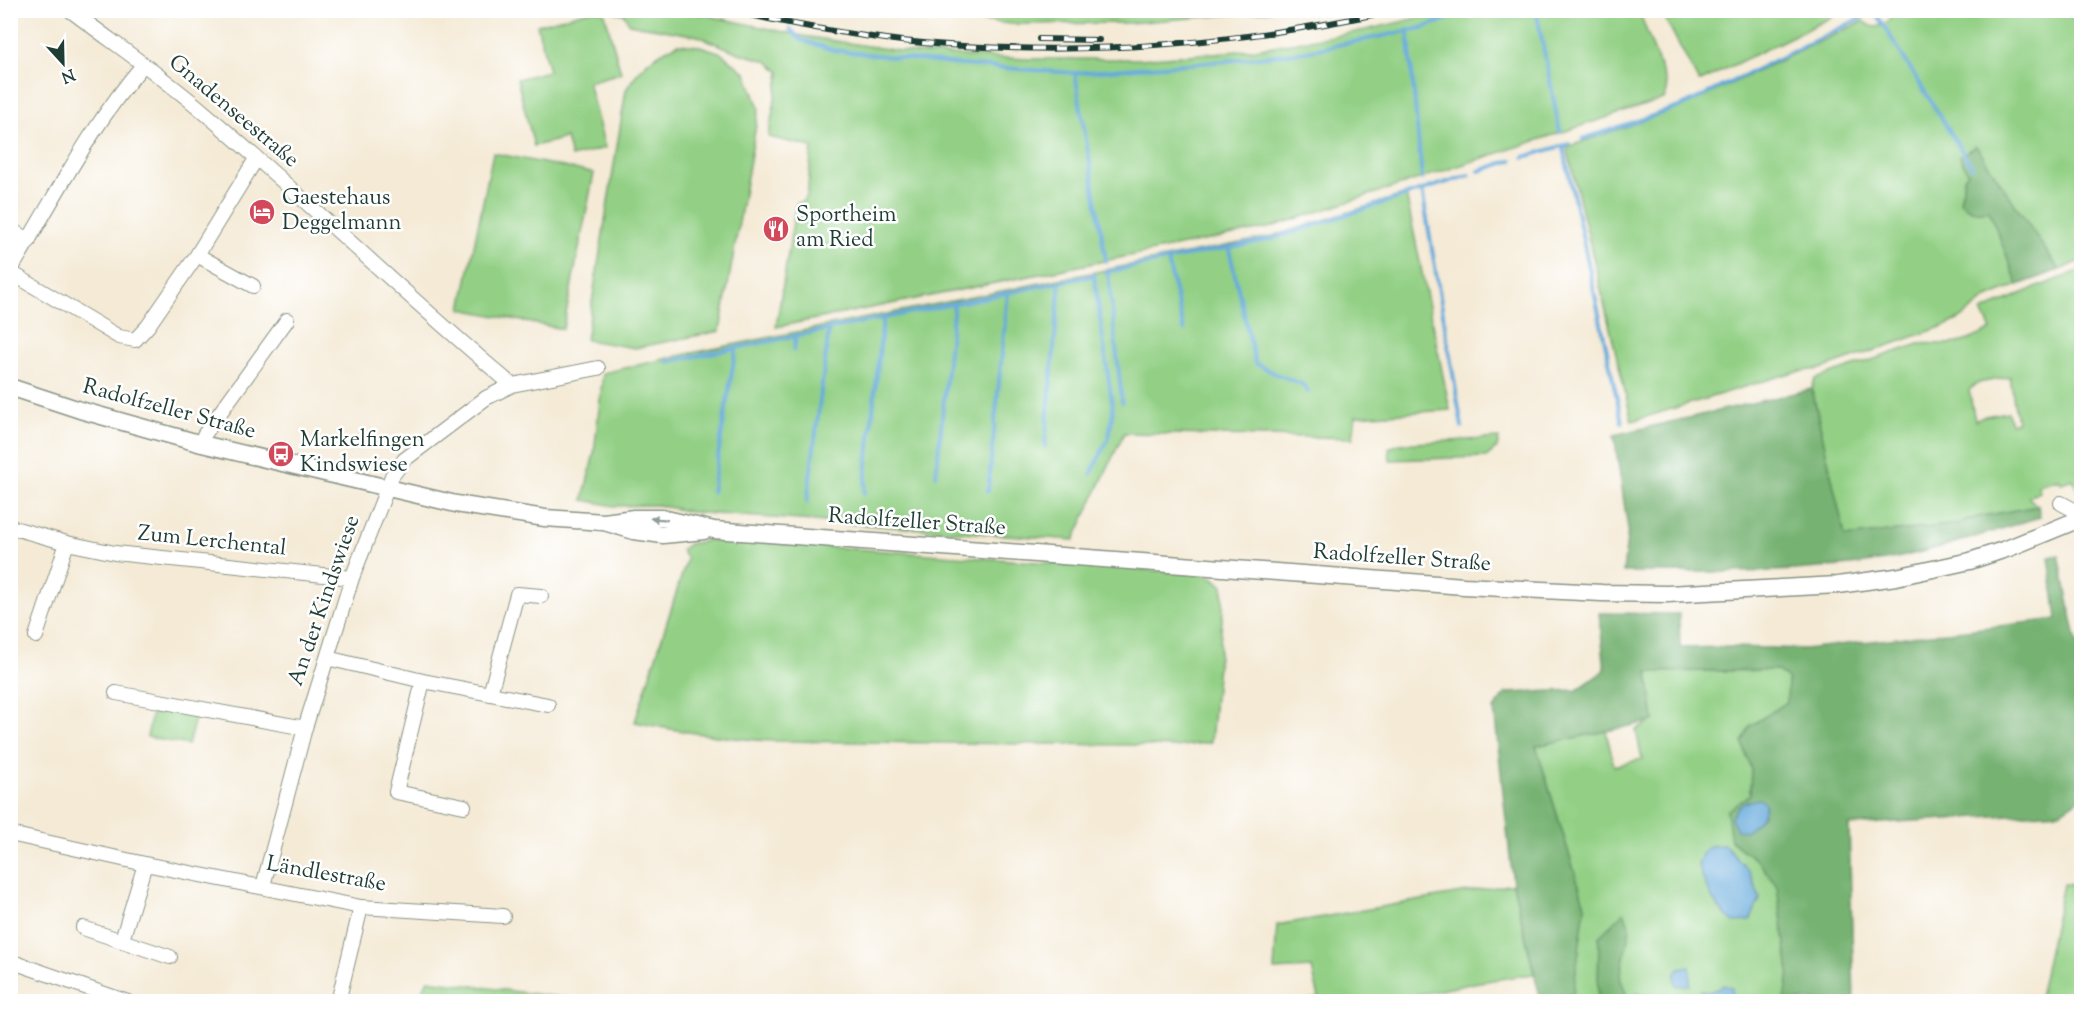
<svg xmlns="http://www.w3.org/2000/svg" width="2092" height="1012" viewBox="0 0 2092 1012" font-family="'Sorts Mill Goudy',serif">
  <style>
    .green { fill: #93d085; stroke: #59865c; stroke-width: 1.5; fill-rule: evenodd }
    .forest { fill: #76b272; stroke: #4a7853; stroke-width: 1.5 }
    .water { fill: #66aadb; stroke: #427488; stroke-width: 1.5 }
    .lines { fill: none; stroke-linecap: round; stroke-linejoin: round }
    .stream { stroke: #66aadb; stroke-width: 4 }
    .minor-casing { stroke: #8a9485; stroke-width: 16 }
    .tertiary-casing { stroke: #8a9485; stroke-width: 19 }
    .minor { stroke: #fff; stroke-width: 14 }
    .tertiary { stroke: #fff; stroke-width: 16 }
    .rail-casing { stroke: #1f3d34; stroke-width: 6 }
    .rail { stroke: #fff; stroke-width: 4; stroke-dasharray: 11; stroke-linecap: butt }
    .oneway { fill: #8f9e9a }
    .labels { text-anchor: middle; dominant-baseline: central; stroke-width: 5; stroke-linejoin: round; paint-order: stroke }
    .street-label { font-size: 22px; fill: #1f3d34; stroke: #fff }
    .poi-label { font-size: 22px; fill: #1f3d34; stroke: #fff; text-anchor: start }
  </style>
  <rect width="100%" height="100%" fill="#fff"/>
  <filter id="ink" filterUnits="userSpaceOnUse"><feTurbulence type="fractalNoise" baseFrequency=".0167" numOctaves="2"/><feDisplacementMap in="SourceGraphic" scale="12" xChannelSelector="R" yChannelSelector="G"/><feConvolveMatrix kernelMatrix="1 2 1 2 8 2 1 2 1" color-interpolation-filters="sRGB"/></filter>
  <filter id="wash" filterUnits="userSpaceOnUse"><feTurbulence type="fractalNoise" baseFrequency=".008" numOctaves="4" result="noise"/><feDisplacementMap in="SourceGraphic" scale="24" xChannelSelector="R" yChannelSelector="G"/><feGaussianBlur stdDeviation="1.35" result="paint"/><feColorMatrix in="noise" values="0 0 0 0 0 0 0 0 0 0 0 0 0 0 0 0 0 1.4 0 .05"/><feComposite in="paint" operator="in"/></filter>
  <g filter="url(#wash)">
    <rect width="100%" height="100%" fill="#f4ead6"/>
    <!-- green -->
    <path class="green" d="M 593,10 L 604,11 L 621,73 L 588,82 L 605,148 L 571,157 L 566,138 L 534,146 L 517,79 L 549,71 L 537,25 Z
      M 612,11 L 686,11 L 803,36 L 913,53 L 1028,59 L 1140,59 L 1250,50 L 1361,31 L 1448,11 L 1639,11 L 1666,82 L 1667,92 L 1664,99 L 1268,228 L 776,327 L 796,204 L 803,201 L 807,196 L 812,147 L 768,137 L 780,72 L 767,61 L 739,53 L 698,36 L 629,24 L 624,14 Z
      M 886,11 L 1271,10 L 1271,11 L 1129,23 L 1012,24 Z
      M 1661,11 L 1844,11 L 1699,82 Z
      M 1890,11 L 2081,11 L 2081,261 L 2059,270 L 1975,147 L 1968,173 L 1964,178 L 1963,188 L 1960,201 C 1970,211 1974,213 1989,210 L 2018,285 L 1987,298 L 1960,319 L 1947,325 L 1821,369 L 1794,372 L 1632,421 L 1567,147 L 1682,107 L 1863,21 C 1873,30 1884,28 1891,17 Z
      M 678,44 L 700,46 L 719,52 L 746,73 L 759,108 L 720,331 L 635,348 L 586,340 L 626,90 C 641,65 652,56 678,44 Z
      M 493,153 L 594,173 L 563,329 L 461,309 Z
      M 1406,194 L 1450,410 L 1356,416 L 1353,438 L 1124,433 L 1074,540 L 690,512 L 658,505 L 614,506 L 583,500 L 594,453 L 603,373 L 682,355 L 1270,237 Z
      M 2081,270 L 2081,495 L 2078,492 L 2073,479 L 2061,483 L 2059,479 L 2038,485 L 2040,492 L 2028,497 L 2038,506 L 1977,517 L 1958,524 L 1845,537 L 1812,389 L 1815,379 L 1919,344 C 1928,343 1935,344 1944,344 C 1961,345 1976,337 1991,330 L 1982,311 L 2018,295 ZM 2010,377 L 2017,422 L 2011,423 L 2008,412 L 1985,416 L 1975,421 L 1969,390 L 1978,383 Z
      M 1499,438 L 1497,448 L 1486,457 L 1390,460 L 1389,448 L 1399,444 Z
      M 709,540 L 774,543 L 1203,574 L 1214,578 L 1223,586 L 1223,609 L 1211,742 L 1175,747 L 1130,745 L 775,741 C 728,739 682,732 635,722 L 687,559 L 681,550 L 689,544 Z
      M 1777,670 L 1788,680 L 1788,702 L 1742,742 L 1751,769 L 1750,794 L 1731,841 L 1759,862 L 1777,886 L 1789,972 L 1785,1001 L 1649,1001 L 1648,999 L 1637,993 L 1635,997 L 1636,1001 L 1629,1001 L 1620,978 L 1630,928 L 1599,937 L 1598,1001 L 1572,1001 L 1585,906 L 1536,746 L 1606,731 L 1614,766 L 1642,759 L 1636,730 L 1654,720 L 1647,672 ZM 1723,845 L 1750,872 L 1760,899 L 1706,886 L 1698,865 Z
      M 161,708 L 196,715 L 188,745 L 147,737 L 152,713 L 160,714 Z
      M 1513,884 L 1534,974 L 1479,982 L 1388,1001 L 1299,1002 L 1319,998 L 1312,968 L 1274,970 L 1277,925 Z
      M 2063,884 L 2081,885 L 2081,1001 L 2031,1001 L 2039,998 Z
      M 428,980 L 587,1001 L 416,1001 Z"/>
    <!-- forest -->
    <path class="forest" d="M 1976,146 L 2059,270 L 2018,285 L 1989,210 C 1976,212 1969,212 1960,201 L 1963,188 L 1964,178 L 1968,173 L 1959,156 Z
      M 1812,389 L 1845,537 L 1958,524 L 1977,517 L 2038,506 L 2040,517 C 1993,531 1945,548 1896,558 C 1806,575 1713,572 1623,572 L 1628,529 L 1614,435 Z
      M 2059,555 L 2076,639 L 2081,652 L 2081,790 L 2080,799 L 2061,812 L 1849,825 L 1854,1001 L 1785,1001 L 1789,972 L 1777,886 L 1759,862 L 1731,841 L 1727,811 L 1750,794 L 1751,769 L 1742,743 L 1750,726 L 1787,702 L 1788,680 L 1777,670 L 1648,672 L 1654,721 L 1536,746 L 1585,906 L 1572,1001 L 1541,1001 L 1513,884 L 1494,709 L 1506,693 L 1577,690 L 1605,670 L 1599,613 L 1679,614 L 1680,648 L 1730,647 L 1805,649 L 2057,619 L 2049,557 Z
      M 1624,912 L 1630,928 L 1620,978 L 1629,1001 L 1598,1001 L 1599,937 Z"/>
    <!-- water -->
    <path class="water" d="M 1759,799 L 1765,803 C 1766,815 1755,825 1746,831 L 1737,830 L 1731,818 C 1738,805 1744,801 1759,799 Z
      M 1724,845 L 1750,872 L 1760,899 L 1750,921 L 1734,922 C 1714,908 1706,888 1698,865 L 1703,852 L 1709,846 Z
      M 1690,966 L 1690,985 L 1676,986 L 1675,976 L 1679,968 Z
      M 1724,985 L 1732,988 L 1732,993 L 1725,999 C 1716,998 1707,1002 1697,1001 L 1697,995 L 1701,991 L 1709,992 Z"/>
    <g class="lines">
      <!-- stream -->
      <path class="stream" d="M 1536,10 L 1560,132
        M 2069,10 L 2082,30
        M 1875,12 L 1972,167
        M 790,29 L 801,40 L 833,50 L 960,65 L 1075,73 L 1226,61 L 1303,52 L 1422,28 L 1472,10
        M 1408,30 L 1422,179
        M 1075,73 L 1106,261
        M 1583,139 L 1682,106 L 1877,10
        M 1563,146 L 1622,422
        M 1524,157 L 1569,144
        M 1479,171 L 1512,160
        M 1422,190 L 1462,427
        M 1229,249 L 1255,363 L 1276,374 L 1302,384 L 1308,392
        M 1168,261 L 1184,330
        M 1106,272 L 1271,239 L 1469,175
        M 1108,272 L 1122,402
        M 794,350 L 796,335
        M 667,362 L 1095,275
        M 1045,446 L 1060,282
        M 1091,474 L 1109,437 L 1113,410 L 1094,275
        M 936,475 L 954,303
        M 988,491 L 1008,293
        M 712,492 L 736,348
        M 864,493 L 883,318
        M 807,502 L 829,329"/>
    </g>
  </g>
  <g filter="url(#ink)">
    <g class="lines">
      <defs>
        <path id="minor" d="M 70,10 C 115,44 162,76 205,113 C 309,202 407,297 512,385
          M 10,229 L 29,241
          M 197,255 L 253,286
          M 10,271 C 53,201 90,127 143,65
          M 10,272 L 119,337 L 135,340 L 148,326 L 197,255 L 256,159
          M 202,444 L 204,435 L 287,320
          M 2061,503 L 2074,510 L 2078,519
          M 10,527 L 67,543 L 115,553 L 352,578
          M 36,636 L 67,543
          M 327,658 L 423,681 L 548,705
          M 423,681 L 396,792 L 464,806
          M 116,693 L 305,728
          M 490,694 L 517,594 L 541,596
          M 10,834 L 145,864 L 361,907 L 503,916
          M 263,886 L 305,728 L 352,578 L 392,476 L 404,460 L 486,398 L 512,385 L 598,368
          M 83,928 L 170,957
          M 122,940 L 145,864
          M 10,961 L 128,1002
          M 338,1002 L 361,907"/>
        <path id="tertiary" d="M 10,387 L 80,410 L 202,444 L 456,504 L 545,518 L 604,522 L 634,531 L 663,535 L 704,531
          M 604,522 L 634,518 L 662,518 L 714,530 L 1464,586 L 1602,593 L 1667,594 L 1838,585 L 1896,577 L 1970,561 L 2009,548 L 2082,518"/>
      </defs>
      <!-- minor casing -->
      <use href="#minor" class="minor-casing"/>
      <!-- tertiary casing -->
      <use href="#tertiary" class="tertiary-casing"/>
      <!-- minor -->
      <use href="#minor" class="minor"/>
      <!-- tertiary -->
      <use href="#tertiary" class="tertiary"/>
      <defs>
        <path id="rail" d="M 727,10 C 785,23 844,34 902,41 C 1067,58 1233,46 1395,10
          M 1039,39 L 1099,40"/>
      </defs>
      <!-- rail casing -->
      <use href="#rail" class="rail-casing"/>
      <!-- rail -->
      <use href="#rail" class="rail"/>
    </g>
    <!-- one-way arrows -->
    <defs><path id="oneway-solid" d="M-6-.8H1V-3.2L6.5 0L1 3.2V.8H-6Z" transform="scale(1.5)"/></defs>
    <use class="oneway" href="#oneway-solid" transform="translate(659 519) rotate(-176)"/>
  </g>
  <!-- icons -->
  <defs>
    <symbol id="hotel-disc" viewBox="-11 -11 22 22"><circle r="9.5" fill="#d1495b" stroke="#fff"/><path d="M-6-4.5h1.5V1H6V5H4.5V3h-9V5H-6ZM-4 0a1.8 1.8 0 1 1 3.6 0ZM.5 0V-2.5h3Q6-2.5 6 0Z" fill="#fff"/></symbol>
    <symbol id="restaurant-disc" viewBox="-11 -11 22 22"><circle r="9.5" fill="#d1495b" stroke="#fff"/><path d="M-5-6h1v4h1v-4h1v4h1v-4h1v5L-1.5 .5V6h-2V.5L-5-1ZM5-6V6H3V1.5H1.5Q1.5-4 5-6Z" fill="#fff"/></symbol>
    <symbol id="bus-disc" viewBox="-11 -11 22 22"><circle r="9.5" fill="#d1495b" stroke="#fff"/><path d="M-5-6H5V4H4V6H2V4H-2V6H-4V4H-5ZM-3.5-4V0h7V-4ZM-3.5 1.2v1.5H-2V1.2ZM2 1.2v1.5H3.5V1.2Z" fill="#fff"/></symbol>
  </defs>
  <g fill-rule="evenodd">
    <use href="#hotel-disc" x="247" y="197" width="30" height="30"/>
    <use href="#restaurant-disc" x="761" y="214" width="30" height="30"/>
    <use href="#bus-disc" x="266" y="439" width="30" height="30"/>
  </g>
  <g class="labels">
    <!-- street labels -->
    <g class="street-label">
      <text transform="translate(233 112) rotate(40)">Gnadenseestraße</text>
      <text transform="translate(169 410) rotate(15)">Radolfzeller Straße</text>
      <text transform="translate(917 523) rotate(4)">Radolfzeller Straße</text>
      <text transform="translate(212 542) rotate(6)">Zum Lerchental</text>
      <text transform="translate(1402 559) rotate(4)">Radolfzeller Straße</text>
      <text transform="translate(325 601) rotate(-71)">An der Kindswiese</text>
      <text transform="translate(326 875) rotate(10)">Ländlestraße</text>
    </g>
    <!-- poi labels -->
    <g class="poi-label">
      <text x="282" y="199">Gaestehaus<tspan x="282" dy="25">Deggelmann</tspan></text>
      <text x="796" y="216">Sportheim<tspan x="796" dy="25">am Ried</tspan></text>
      <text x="300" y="441">Markelfingen<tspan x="300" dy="25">Kindswiese</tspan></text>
    </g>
  </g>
  <!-- margin -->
  <rect width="2092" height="1012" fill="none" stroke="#fff" stroke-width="36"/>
  <!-- north arrow -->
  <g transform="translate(63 63) rotate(158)" stroke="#ffffff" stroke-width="4.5" paint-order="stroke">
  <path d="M0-4.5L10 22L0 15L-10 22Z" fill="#1f3d34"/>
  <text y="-9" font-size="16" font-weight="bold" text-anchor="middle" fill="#1f3d34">N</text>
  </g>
</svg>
